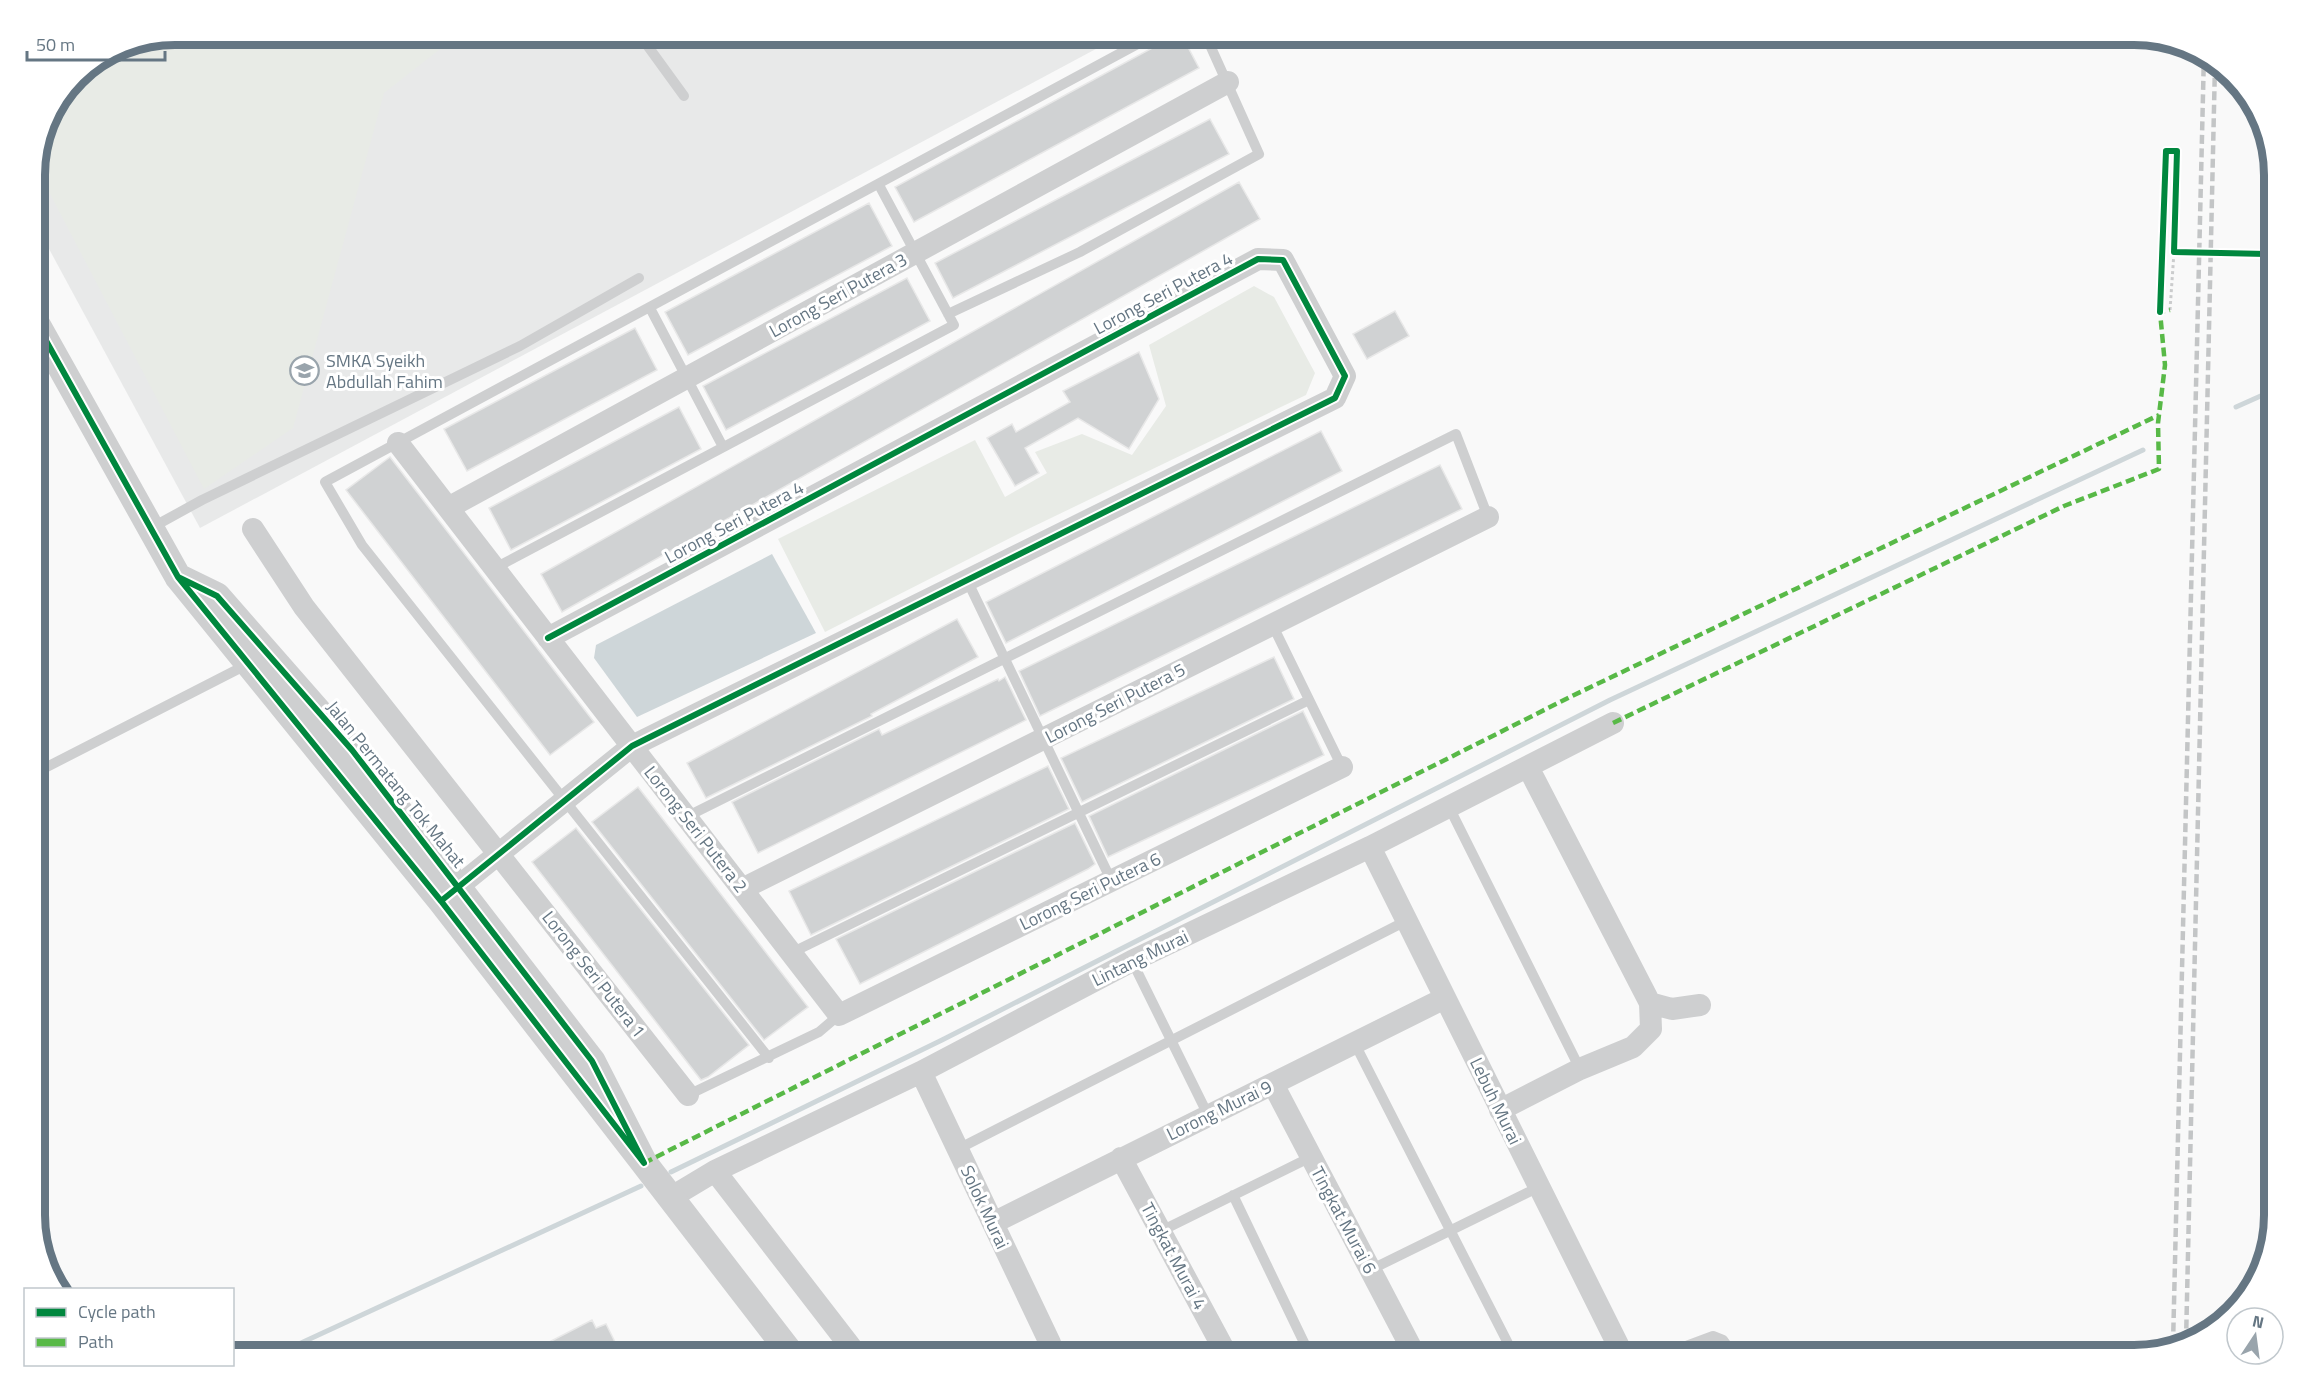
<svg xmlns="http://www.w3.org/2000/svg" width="2309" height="1390" viewBox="0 0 2309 1390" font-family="'Titillium Web',sans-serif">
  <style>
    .built { fill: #e8e9e9 }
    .green { fill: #e8ebe6 }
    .water { fill: #ced6d9 }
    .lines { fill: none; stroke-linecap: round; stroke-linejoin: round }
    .stream { stroke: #ced6d9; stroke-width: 5 }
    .building { fill: #d0d2d3; stroke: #e8e8e8; stroke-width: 1.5 }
    .path { stroke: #cbcccd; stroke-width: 3; stroke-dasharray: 3 3; stroke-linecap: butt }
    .service { stroke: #cecfd0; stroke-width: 10 }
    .minor { stroke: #cecfd0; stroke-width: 22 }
    .tertiary { stroke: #cecfd0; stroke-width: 27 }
    .rail { stroke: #c3c5c6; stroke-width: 4.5; stroke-dasharray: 9 4.5; stroke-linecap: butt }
    .quiet { stroke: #58b947; stroke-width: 4.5; stroke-dasharray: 9 4.5; stroke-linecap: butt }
    .cycleway-casing { stroke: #fff; stroke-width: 10 }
    .cycleway { stroke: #00873e; stroke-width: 6 }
    .labels { text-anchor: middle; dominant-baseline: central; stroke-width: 6; stroke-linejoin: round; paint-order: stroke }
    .street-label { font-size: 18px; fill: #657683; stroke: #fff }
    .poi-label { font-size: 18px; fill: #657683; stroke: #fff; text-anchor: start }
    .rim { fill: none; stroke: #657683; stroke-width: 8 }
  </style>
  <rect width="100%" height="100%" fill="#f9f9f9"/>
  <!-- built -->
  <path class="built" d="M 175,35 L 1122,35 L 200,528 L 35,223 L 35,166 L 45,121 L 76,75 L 122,45 Z"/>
  <!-- green -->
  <path class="green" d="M 175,34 L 458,35 L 384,93 L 293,428 L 204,489 L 35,165 L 45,121 L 76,75 L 122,45 Z
    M 1254,286 L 1274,297 L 1315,373 L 1306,395 L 1022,532 L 825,632 L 778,539 L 975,440 L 1005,497 L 1047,473 L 1035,452 L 1082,434 L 1132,455 L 1166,406 L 1149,345 Z"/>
  <!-- water -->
  <path class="water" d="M 772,554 L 816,633 L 637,717 L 594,658 L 596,645 Z"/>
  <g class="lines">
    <!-- stream -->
    <path class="stream" d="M 2236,407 L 2274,390
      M 671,1172 L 942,1040 L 1610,700 L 2143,450
      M 275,1355 L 641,1186"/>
  </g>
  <!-- building -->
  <path class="building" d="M 1178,34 L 1181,34 L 1199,68 L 914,222 L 895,187 Z
    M 1210,119 L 1229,154 L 953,298 L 935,263 Z
    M 1239,182 L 1260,219 L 562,612 L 541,574 Z
    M 869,203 L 892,246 L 688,355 L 665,312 Z
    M 907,278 L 930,321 L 726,430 L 703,386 Z
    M 1395,311 L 1409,336 L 1367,359 L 1353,334 Z
    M 635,328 L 657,370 L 467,471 L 444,429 Z
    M 1139,352 L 1159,399 L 1129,449 L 1078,418 L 1025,448 L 1039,473 L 1015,486 L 987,438 L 1012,424 L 1016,432 L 1070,402 L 1063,391 Z
    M 679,407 L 701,449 L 511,550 L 489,508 Z
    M 1321,431 L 1342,471 L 1006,643 L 986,602 Z
    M 390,457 L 594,722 L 550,755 L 346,490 Z
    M 1440,465 L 1462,509 L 1040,716 L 1019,671 Z
    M 957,619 L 978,657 L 871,714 L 872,716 L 706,798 L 687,763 Z
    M 1274,657 L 1294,699 L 1082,802 L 1061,758 Z
    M 1005,677 L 1026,720 L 758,853 L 732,802 L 879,729 L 882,735 L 998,679 L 999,681 Z
    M 1303,711 L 1324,755 L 1108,857 L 1089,816 Z
    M 1048,766 L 1069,809 L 811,935 L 789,891 Z
    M 638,787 L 808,1007 L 764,1040 L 592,822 Z
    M 1075,823 L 1095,864 L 1088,869 L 860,984 L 836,939 Z
    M 576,828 L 749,1045 L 708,1077 L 701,1080 L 532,862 Z
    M 592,1320 L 596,1328 L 606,1324 L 622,1356 L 522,1356 Z"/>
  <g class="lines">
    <!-- path -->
    <path class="path" d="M 2170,310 L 2174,252
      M 2265,316 L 2267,254"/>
    <!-- service -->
    <path class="service" d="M 639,34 L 684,96
      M 650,308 L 723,447
      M 948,314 L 1080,252 L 1259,154 L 1205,34
      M 151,528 L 202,500 L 520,346 L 639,278
      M 495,568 L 954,325 L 879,185
      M 967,580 L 1111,880
      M 1272,624 L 1342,767
      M 35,773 L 248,664
      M 1449,807 L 1580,1069
      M 686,817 L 1456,434 L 1488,517
      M 791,953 L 1309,700
      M 1132,961 L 1208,1115
      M 1355,1044 L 1514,1355
      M 769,1058 L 362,545 L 325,482 L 1156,34
      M 688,1095 L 819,1032 L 839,1015
      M 958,1149 L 1406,921
      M 1233,1195 L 1310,1355
      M 1161,1231 L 1311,1157
      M 1370,1270 L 1539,1187
      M 1662,1355 L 1713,1336 L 1723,1340 L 1734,1355
      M 1821,1355 L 1850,1352 L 1851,1355"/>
    <!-- minor -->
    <path class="minor" d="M 398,443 L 839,1015 L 1342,767
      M 448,508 L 1228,82
      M 253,529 L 304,607 L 688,1095
      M 1528,767 L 1650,1003 L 1672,1009 L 1700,1005
      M 1370,847 L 1623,1355
      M 742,889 L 1488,517
      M 444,898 L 632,746 L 1327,402 L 1335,398 L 1345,376 L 1283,260 L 1258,259 L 548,638
      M 921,1072 L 1050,1343
      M 1273,1084 L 1415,1355
      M 1500,1110 L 1580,1069 L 1633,1047 L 1651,1029 L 1650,1003
      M 1121,1158 L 1227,1355
      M 715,1171 L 857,1355
      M 670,1198 L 715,1171 L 921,1072 L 1132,961 L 1370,847 L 1613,723
      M 993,1223 L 1445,998"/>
    <!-- tertiary -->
    <path class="tertiary" d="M 35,321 L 178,577 L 441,901 L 644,1163 L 592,1061 L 352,750 L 217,596 L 178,577
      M 644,1163 L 792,1355"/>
    <!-- rail -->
    <path class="rail" d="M 2186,1342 L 2215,64
      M 2173,1345 L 2204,53"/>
    <!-- quiet -->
    <path class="quiet" d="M 2265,316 C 2264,330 2265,343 2274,354
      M 1613,723 L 2064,506 L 2159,469 L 2158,423 L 2165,365 L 2160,312 L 2170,310
      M 644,1163 L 1572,696 L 2159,415"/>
    <defs>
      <path id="cycleway" d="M 2160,312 L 2166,151 L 2177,151 L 2174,252 L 2267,254 L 2267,143
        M 35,321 L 178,577 L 441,901 L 644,1163 L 592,1061 L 352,750 L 217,596 L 178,577
        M 441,901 L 632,746 L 1327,402 L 1335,398 L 1345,376 L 1283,260 L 1258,259 L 548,638"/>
    </defs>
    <!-- cycleway casing -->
    <use href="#cycleway" class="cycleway-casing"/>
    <!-- cycleway -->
    <use href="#cycleway" class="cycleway"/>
  </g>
  <!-- icons -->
  <defs>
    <symbol id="school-ring" viewBox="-11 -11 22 22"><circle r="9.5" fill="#fff" stroke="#99a4ac" stroke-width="1.5"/><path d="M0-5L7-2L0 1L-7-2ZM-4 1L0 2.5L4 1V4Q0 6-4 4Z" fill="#99a4ac"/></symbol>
  </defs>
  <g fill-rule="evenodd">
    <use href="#school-ring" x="288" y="354" width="33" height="33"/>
  </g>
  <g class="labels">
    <!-- street labels -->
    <g class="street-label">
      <text transform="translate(1163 293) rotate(-28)">Lorong Seri Putera 4</text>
      <text transform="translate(838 295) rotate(-29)">Lorong Seri Putera 3</text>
      <text transform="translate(734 522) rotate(-28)">Lorong Seri Putera 4</text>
      <text transform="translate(1115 703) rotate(-27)">Lorong Seri Putera 5</text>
      <text transform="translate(396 784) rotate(51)">Jalan Permatang Tok Mahat</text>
      <text transform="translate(696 829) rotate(52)">Lorong Seri Putera 2</text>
      <text transform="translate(1090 891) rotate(-26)">Lorong Seri Putera 6</text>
      <text transform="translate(1140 958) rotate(-26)">Lintang Murai</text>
      <text transform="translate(594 974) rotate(52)">Lorong Seri Putera 1</text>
      <text transform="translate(1496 1101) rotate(64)">Lebuh Murai</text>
      <text transform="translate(1219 1110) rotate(-26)">Lorong Murai 9</text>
      <text transform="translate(985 1207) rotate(65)">Solok Murai</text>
      <text transform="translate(1344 1220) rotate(62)">Tingkat Murai 6</text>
      <text transform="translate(1174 1256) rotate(62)">Tingkat Murai 4</text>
    </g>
    <!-- poi labels -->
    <g class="poi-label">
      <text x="326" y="360">SMKA Syeikh<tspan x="326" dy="21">Abdullah Fahim</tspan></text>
    </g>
  </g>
  <!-- crop -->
  <path d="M0 0H2309V1390H0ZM175 45H2134A130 130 0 0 1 2264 175V1215A130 130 0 0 1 2134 1345H175A130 130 0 0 1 45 1215V175A130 130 0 0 1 175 45Z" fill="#fff" fill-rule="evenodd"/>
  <path class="rim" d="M175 45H2134A130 130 0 0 1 2264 175V1215A130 130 0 0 1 2134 1345H175A130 130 0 0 1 45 1215V175A130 130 0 0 1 175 45Z"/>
  <!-- legend -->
  <rect x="24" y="1288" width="210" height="78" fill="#ffffff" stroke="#c1c8cd" stroke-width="1.5"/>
  <rect x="36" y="1308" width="30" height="9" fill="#00873e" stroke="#c1c8cd" stroke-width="1.5"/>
  <text x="78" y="1318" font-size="18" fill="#657683">Cycle path</text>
  <rect x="36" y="1338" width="30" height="9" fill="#58b947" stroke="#c1c8cd" stroke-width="1.5"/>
  <text x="78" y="1348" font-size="18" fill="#657683">Path</text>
  <!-- north arrow -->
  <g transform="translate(2255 1336) rotate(13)"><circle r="28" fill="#ffffff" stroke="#c1c8cd" stroke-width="1.5"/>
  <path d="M0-4.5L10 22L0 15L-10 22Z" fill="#99a4ac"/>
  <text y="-9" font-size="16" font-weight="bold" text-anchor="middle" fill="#657683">N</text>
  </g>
  <!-- scale -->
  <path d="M27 51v9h138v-9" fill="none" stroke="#657683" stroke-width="3"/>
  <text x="36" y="51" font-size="18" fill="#657683" stroke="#ffffff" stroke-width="4.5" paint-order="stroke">50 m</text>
</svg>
